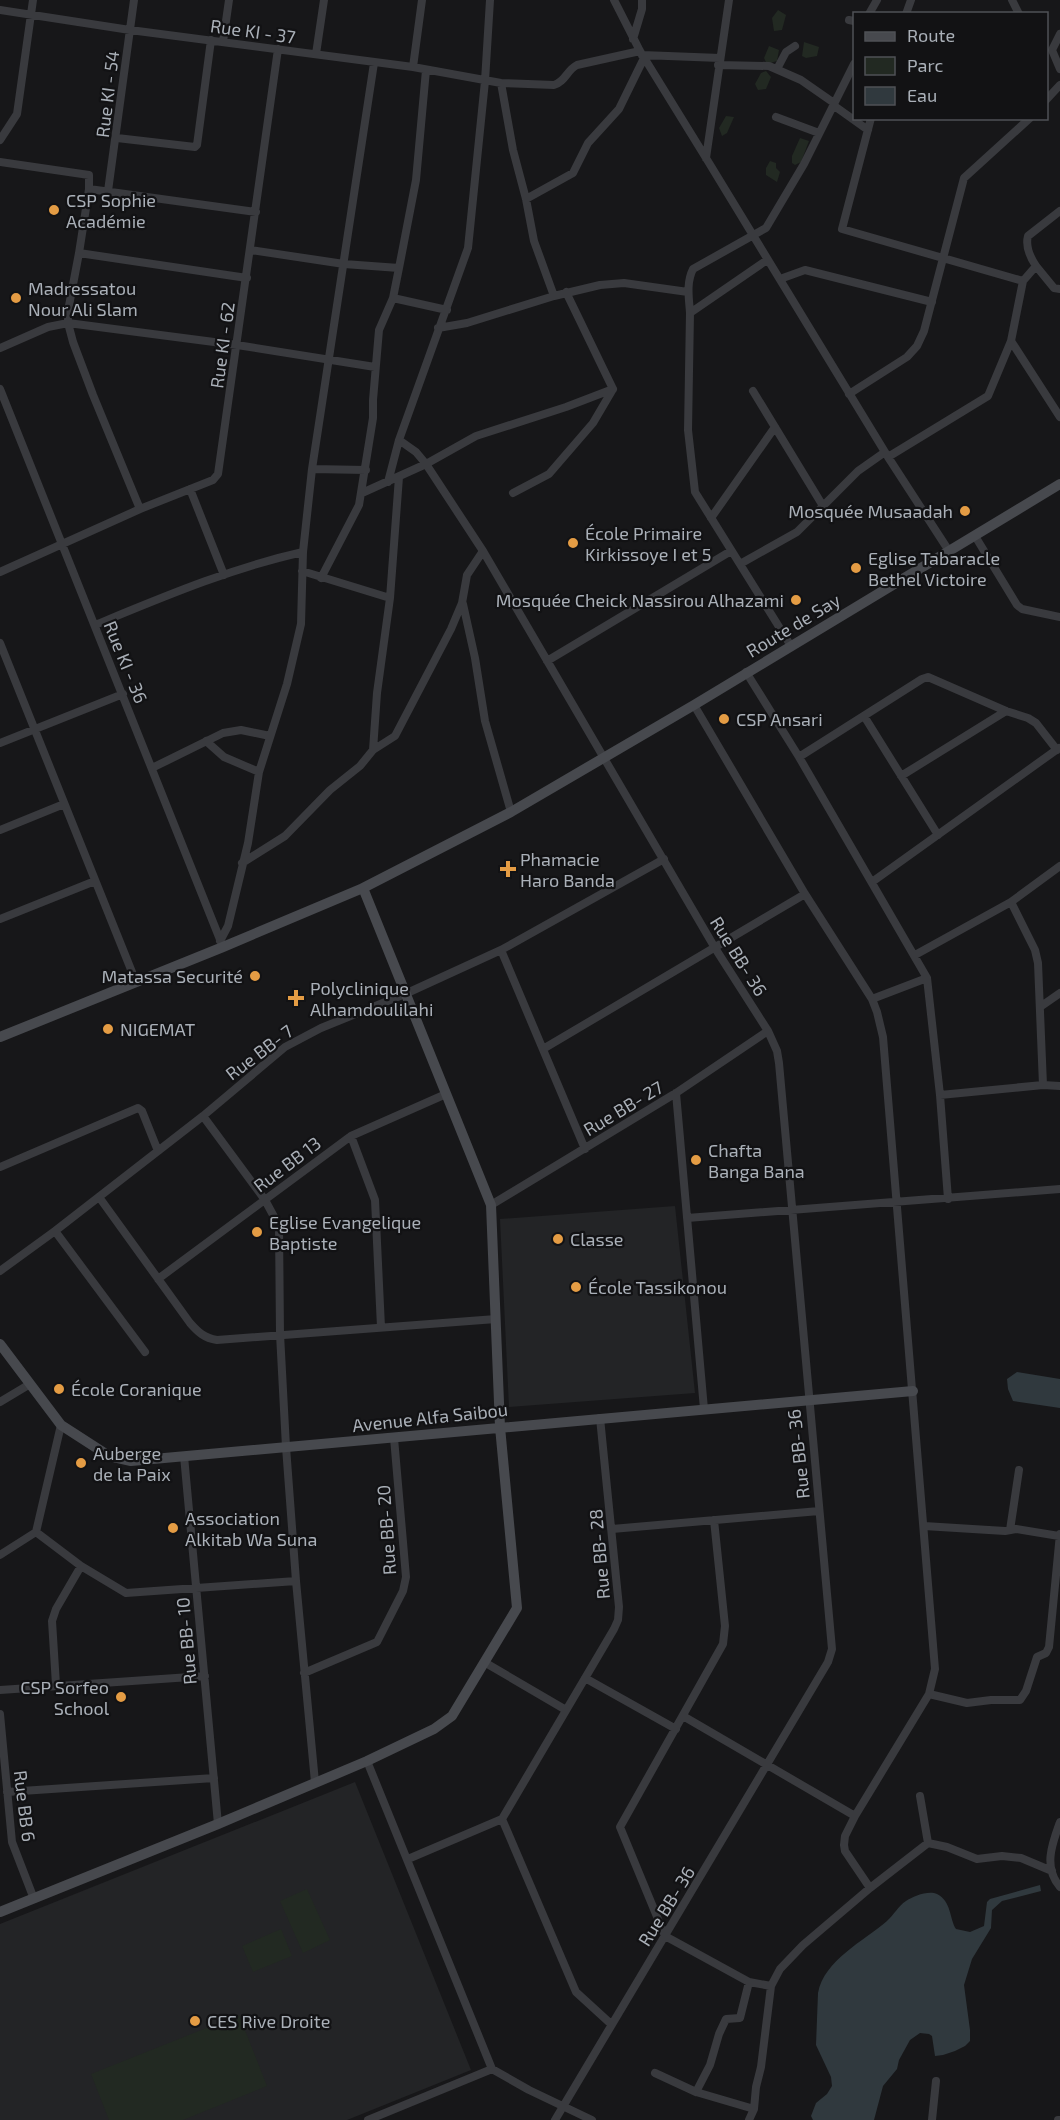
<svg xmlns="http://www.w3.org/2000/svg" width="1060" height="2120" viewBox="0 0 1060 2120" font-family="'Exo 2',sans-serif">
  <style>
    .built { fill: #232426 }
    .green { fill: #222922 }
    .water { fill: #30393e }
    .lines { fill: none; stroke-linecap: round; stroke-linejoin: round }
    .street { stroke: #393a3e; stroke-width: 8 }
    .secondary { stroke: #47494e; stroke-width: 10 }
    .poi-dot { fill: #e49c44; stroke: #121214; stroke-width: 2 }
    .labels { text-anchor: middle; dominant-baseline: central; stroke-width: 4.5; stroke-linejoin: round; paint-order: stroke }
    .street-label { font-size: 18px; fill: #aab0b8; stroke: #121214 }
    .poi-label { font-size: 18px; fill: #aab0b8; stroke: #121214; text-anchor: start }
  </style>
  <rect width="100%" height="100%" fill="#171719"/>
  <!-- built -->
  <path class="built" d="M 675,1206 L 695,1393 L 509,1407 L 500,1219 Z
    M 355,1782 L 471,2070 L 347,2120 L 0,2120 L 0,1924 Z"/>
  <!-- green -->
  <path class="green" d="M 778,10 L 786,15 L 782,30 L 774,31 L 772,18 Z
    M 804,42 L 819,47 L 817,56 L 806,58 L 802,56 Z
    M 769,46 L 779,50 L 777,61 L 767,64 L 764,58 Z
    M 766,71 L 771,77 L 766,89 L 758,90 L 755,84 L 761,73 Z
    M 726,116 L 734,117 L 727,133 L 722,136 L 719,128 Z
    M 800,138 L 809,141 L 801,162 L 795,165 L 792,163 L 792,156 Z
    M 770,161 L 776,163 L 776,168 L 780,172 L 777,182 L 766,175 L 766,168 Z
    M 307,1889 L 330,1940 L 303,1953 L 280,1901 Z
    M 281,1929 L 292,1956 L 253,1972 L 242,1946 Z
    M 239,2015 L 267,2086 L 183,2120 L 109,2120 L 91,2074 Z"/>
  <!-- water -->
  <path class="water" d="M 1017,1372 L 1060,1379 L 1060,1408 L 1013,1401 L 1008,1389 L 1007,1379 Z
    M 1040,1885 L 1041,1891 L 1002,1901 L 992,1910 L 991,1928 L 972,1959 L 964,1985 L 970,2030 L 970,2041 L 965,2046 L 955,2051 L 943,2055 L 935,2056 L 932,2036 L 929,2034 L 920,2033 L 910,2040 L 899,2060 L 897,2069 L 883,2086 L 874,2120 L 813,2120 L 811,2116 L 816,2103 L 827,2094 L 832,2086 L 831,2077 L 816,2045 L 818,1993 C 824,1960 864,1941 887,1921 C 894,1915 898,1906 906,1901 C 913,1896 929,1890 937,1894 C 952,1902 949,1918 956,1929 L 970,1932 L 984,1926 L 987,1902 L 990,1899 Z"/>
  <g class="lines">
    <!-- street -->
    <path class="street" d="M 614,0 L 640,51 L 706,158 L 888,457 L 949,551
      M 1012,0 L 1019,14
      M 0,10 L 130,30 L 413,67 L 501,83 L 554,85 C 565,82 567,70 577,65 L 640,51
      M 869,14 L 877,0
      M 906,14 L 911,0
      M 849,20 L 854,21
      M 1060,34 L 1052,50 L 1060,69
      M 633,39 L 642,9 L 642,0
      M 223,42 L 229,0
      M 316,54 L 324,0
      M 642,55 L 720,58
      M 718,65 L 769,66 L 801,80 L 834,103
      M 413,67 L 422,0
      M 777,69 L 786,52 L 795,46
      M 501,83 L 513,150 L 526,199 L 534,241 L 554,296
      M 1046,100 L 1060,85
      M 833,105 L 868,130
      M 776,117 L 819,133
      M 871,118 L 842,229 L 1023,281
      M 117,138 L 195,147 L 197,145 L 211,40
      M 0,140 L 17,114 L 33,0
      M 706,158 L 729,0
      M 0,162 L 89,175 L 89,189 L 79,253 L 68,311 L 68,323 L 73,342 L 93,395 L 140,509
      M 89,189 L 256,212
      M 108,191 L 134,0
      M 526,199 L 573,173 L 588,143 L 619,109 L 644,58
      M 251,250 L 344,264 L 399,268 L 416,180 L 426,70
      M 79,253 L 247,278
      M 767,260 L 690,313 C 689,298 686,283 693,269 L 766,228 L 804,164 L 854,64
      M 1036,266 C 1030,257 1025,247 1028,236 L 1060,211
      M 399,268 L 393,298 L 447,310
      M 780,279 L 805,270 L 932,302
      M 690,313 L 688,430 L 695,492 L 791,646
      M 438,328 L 467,323 L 554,296 L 600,285 L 624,283 L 688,292
      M 1011,341 L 1060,417
      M 0,348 L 48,327 L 68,323 L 237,345 L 375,367
      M 0,389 L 221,942
      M 753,391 L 823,506
      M 849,394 L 907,357 L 917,346 L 924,331 L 964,178 L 1030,118
      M 399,440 L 416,452 L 426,464 L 483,551 L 715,948 L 768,1031 L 777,1051 L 779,1063 L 832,1649 L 828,1662 L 555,2120
      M 888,457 L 988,396 L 1011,341 L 1023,281 L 1036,266 L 1054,288 L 1060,289
      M 312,469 L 366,470
      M 388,482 L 399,440 L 468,248 L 485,81 L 490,0
      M 190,489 L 224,575
      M 362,493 L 426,464 L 476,436 L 566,407 L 613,389 L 566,292
      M 513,493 L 549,474 L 593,423 L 613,389
      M 711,518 L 775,427
      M 975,536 L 1017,605 L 1022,609 L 1060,617
      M 740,564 L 797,532 L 858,471 L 885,452
      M 302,571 L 390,598
      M 0,572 L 140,509 L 213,480 L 218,474 L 278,49
      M 321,578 L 359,505 L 373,418 L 373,400 L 379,330 L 393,298
      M 463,604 L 475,658 L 485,721 L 511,812
      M 95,625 C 163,597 231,568 303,552
      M 0,643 L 136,982
      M 547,661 L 731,551
      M 746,672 L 799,757 L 927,978 L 940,1095 L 948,1199
      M 694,705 L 805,894 L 872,999 L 877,1012 L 883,1037 L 935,1669 L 929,1694 L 855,1816 L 845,1836 L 844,1845 L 845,1851 L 870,1888
      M 864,716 L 938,835
      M 206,741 L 224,757 L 259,772
      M 0,743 L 123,694
      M 373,750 L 377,693 L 390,598 L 399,477
      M 799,757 L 922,679 L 928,677 L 1006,711 L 1028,718 L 1036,723 L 1057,750
      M 152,768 L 223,733 L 241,730 L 270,736
      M 901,776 L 1006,711
      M 0,830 L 64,804
      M 242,863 L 285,836 L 330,790 L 360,766 L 373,750 L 395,736 L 451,629 L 462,603 L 467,575 L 483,551
      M 872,882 L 1059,748
      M 1011,902 L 1035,950 L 1038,963 L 1043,1085
      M 0,919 L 95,881
      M 220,941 L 228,926 L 248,843 L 259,772 L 287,684 L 301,624 L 303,552 L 312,469 L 374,63
      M 501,950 L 585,1149
      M 915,955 L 1011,902 L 1060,866
      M 872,999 L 927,978
      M 1040,1007 L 1060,993
      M 543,1049 L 805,894
      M 676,1093 L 704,1409
      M 940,1095 L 1043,1085 L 1060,1086
      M 203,1116 L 265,1200 L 279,1226 L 280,1334 L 286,1447 L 296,1581 L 315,1782
      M 351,1136 L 375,1200 L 381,1327
      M 0,1167 L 138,1108 L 142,1111 L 158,1151
      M 99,1197 L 190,1323 C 198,1332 204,1338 217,1340 L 496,1319
      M 491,1205 L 676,1093 L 768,1031
      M 687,1218 L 1060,1189
      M 55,1231 L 145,1352
      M 0,1271 L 55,1231 L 203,1116 L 285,1047 L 321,1028 L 405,994 L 501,950 L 664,859
      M 158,1279 L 351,1136 L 446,1094
      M 0,1402 L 30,1384
      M 600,1418 L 619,1607 L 618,1620 L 614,1629 L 502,1819 L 576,1992 L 611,2024
      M 184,1456 L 218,1824
      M 714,1520 L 725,1626 L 723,1644 L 620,1827 L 665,1936 L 749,1982
      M 924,1526 L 1005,1531 L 1016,1529 L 1059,1536
      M 612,1529 L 819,1511
      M 1010,1530 L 1019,1470
      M 36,1532 L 81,1566 L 126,1593 L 296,1581
      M 0,1555 L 36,1532 L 61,1425
      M 484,1662 L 566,1710
      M 304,1673 L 377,1642 L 403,1591 L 406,1577 L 394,1438
      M 585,1678 L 676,1729
      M 56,1685 L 52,1621 L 56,1609 L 81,1566
      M 0,1690 L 205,1676
      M 929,1694 L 967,1703 L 991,1700 L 1020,1700 L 1026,1691 L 1037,1657 L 1046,1653 L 1049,1647 L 1060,1534
      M 0,1714 L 12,1842 L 34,1899
      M 683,1716 L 855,1816
      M 367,1761 L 492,2069 L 529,2090 L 592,2120
      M 7,1792 L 214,1778
      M 1060,1822 C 1052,1844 1043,1867 1060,1887
      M 928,1843 L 947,1847 L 977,1859 L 1002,1856 L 1021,1858 L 1052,1871
      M 408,1859 L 502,1819
      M 655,2073 L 696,2092
      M 754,2109 L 696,2092 L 710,2065 L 719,2034 L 726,2019 L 740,2018 L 749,1982 L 771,1986
      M 368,2120 L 492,2069
      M 749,2120 L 754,2109 L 756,2087 L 761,2067 L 771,1986 L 780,1969 L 803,1945 L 870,1888 L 928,1843 L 920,1796
      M 932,2120 L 936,2081
      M 1058,2120 L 1060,2120"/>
    <!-- secondary -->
    <path class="secondary" d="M 0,1037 L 223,947 L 363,888 L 511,812 L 694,705 L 1060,484
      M 0,1344 L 61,1425 L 109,1456 L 131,1461 L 913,1391
      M 0,1912 L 218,1824 L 367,1761 L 434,1729 L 452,1716 L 517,1608 L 500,1427 L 491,1205 L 363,888"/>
  </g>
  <!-- markers -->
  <g class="poi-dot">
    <circle cx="54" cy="210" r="6"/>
    <circle cx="16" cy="298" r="6"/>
    <circle cx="965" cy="511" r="6"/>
    <circle cx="573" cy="543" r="6"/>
    <circle cx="856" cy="568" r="6"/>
    <circle cx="796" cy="600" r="6"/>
    <circle cx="724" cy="719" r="6"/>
    <path d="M505 860h6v6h6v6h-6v6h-6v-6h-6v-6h6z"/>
    <circle cx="255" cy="976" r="6"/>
    <path d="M293 989h6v6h6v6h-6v6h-6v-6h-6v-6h6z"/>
    <circle cx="108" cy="1029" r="6"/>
    <circle cx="696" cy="1160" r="6"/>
    <circle cx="257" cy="1232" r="6"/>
    <circle cx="558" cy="1239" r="6"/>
    <circle cx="576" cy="1287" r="6"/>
    <circle cx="59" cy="1389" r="6"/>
    <circle cx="81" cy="1463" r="6"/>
    <circle cx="173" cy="1528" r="6"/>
    <circle cx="121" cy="1697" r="6"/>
    <circle cx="195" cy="2021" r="6"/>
  </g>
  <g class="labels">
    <!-- street labels -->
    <g class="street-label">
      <text transform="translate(253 31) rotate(8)">Rue KI - 37</text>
      <text transform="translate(107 94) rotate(-83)">Rue KI - 54</text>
      <text transform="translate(222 345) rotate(-82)">Rue KI - 62</text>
      <text transform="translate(793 625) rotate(-31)">Route de Say</text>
      <text transform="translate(126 662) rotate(68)">Rue KI - 36</text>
      <text transform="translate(739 956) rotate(58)">Rue BB- 36</text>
      <text transform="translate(259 1052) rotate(-37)">Rue BB- 7</text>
      <text transform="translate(623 1108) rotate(-31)">Rue BB- 27</text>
      <text transform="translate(287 1164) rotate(-37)">Rue BB 13</text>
      <text transform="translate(430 1417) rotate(-6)">Avenue Alfa Saibou</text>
      <text transform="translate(798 1454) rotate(-96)">Rue BB- 36</text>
      <text transform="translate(386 1530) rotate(-94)">Rue BB- 20</text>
      <text transform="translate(599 1554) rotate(-95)">Rue BB- 28</text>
      <text transform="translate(186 1641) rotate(-95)">Rue BB- 10</text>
      <text transform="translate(25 1806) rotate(83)">Rue BB 6</text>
      <text transform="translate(666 1906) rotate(-58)">Rue BB- 36</text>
    </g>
    <!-- poi labels -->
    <g class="poi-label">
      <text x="66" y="200">CSP Sophie<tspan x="66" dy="21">Académie</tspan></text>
      <text x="28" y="288">Madressatou<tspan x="28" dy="21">Nour Ali Slam</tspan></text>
      <text x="953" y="511" text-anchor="end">Mosquée Musaadah</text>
      <text x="585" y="533">École Primaire<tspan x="585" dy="21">Kirkissoye I et 5</tspan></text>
      <text x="868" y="558">Eglise Tabaracle<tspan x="868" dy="21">Bethel Victoire</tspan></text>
      <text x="784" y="600" text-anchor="end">Mosquée Cheick Nassirou Alhazami</text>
      <text x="736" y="719">CSP Ansari</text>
      <text x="520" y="859">Phamacie<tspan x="520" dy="21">Haro Banda</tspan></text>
      <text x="243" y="976" text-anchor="end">Matassa Securité</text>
      <text x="310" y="988">Polyclinique<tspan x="310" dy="21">Alhamdoulilahi</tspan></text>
      <text x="120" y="1029">NIGEMAT</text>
      <text x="708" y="1150">Chafta<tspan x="708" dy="21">Banga Bana</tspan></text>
      <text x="269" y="1222">Eglise Evangelique<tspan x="269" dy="21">Baptiste</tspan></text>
      <text x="570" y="1239">Classe</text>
      <text x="588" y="1287">École Tassikonou</text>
      <text x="71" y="1389">École Coranique</text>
      <text x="93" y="1453">Auberge<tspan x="93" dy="21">de la Paix</tspan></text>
      <text x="185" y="1518">Association<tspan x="185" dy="21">Alkitab Wa Suna</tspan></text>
      <text x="109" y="1687" text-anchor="end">CSP Sorfeo<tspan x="109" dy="21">School</tspan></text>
      <text x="207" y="2021">CES Rive Droite</text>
    </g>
  </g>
  <!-- legend -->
  <rect x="853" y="12" width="195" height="108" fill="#121214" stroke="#4f5156" stroke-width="1.5"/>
  <rect x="865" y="32" width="30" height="9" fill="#47494e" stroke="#4f5156" stroke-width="1.5"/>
  <text x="907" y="42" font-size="18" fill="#aab0b8">Route</text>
  <rect x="865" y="57" width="30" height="18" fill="#222922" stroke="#4f5156" stroke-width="1.5"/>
  <text x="907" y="72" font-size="18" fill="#aab0b8">Parc</text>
  <rect x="865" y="87" width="30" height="18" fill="#30393e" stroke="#4f5156" stroke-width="1.5"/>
  <text x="907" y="102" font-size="18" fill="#aab0b8">Eau</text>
</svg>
